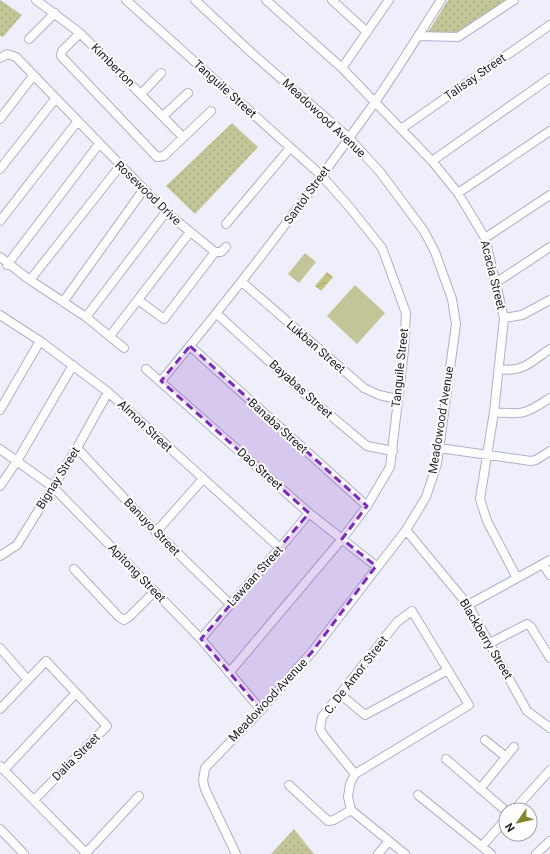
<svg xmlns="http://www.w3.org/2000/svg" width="550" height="854" viewBox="0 0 550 854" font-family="Roboto,sans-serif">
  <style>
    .green { fill: url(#green-dots) }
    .pitch { fill: #c3c596 }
    .water { fill: url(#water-waves) }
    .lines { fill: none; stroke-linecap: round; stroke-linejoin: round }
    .street-casing { stroke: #aeafce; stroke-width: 10 }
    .street { stroke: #fff; stroke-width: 8 }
    .marked { fill: #7b2cbf; fill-opacity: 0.2; stroke: #7b2cbf; stroke-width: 3; stroke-dasharray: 8 5; stroke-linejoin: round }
    .labels { text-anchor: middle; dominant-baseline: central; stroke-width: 4; stroke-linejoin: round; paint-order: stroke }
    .street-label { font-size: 12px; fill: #1c1c27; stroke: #fff }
  </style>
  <defs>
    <pattern id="green-dots" width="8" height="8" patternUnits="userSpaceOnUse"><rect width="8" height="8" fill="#c3c596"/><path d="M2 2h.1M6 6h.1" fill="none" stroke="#a7a981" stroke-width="1.8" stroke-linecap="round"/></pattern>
    <pattern id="water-waves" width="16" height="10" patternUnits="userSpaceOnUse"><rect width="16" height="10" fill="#c3c57e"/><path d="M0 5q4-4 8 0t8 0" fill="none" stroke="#a7a96d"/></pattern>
  </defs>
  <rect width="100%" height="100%" fill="#eeeffb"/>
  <!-- green -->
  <path class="green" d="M 0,0 L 22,15 L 3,37 L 0,36 Z
    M 448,0 L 506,0 L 450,38 L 427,34 Z
    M 232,123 L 258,147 L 195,214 L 166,186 Z
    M 294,829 L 314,854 L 271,854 Z"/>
  <!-- pitch -->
  <path class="pitch" d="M 305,253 L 316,262 L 299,283 L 288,274 Z
    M 355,285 L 385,313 L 357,344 L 327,316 Z"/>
  <!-- water -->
  <path class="water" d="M 327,272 L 333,277 L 321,291 L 315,286 Z"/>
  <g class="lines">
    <defs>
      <path id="street" d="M 36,0 L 80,33 L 183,137
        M 126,0 L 322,176 L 351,209 L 382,248 L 406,313 L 404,350 L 390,467 L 367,506 L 342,539 L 229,673
        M 195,0 L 254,55 L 348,137 L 380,172 L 424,231 L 435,252 L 452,299 L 456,324 L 437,464 L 426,497 L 406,530 L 312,652 L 261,710 L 205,768 L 203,781 L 205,789 L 236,854
        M 266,0 L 342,68 L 432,161 L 458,193 L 485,238 L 504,318 L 494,412 L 480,499 L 487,521 L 517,578
        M 332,0 L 367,32
        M 80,33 L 62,51 L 61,56 L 157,157 L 164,156 L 211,111
        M 418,36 L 458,37 L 514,0
        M 29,39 L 55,13
        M 0,58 L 7,54 L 16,57 L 166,212 L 215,252 L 164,319 L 138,300
        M 342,68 L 389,0
        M 141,94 L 161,73
        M 163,116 L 188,93
        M 0,119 L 33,76
        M 401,129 L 550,25
        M 432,161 L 550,78
        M 0,169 L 55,99
        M 458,193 L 550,131
        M 0,221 L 77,122
        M 226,224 L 290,148
        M 485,238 L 550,195
        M 215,252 L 221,252 L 226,247
        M 0,257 L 30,280 L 86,317 L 124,348
        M 7,265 L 99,144
        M 30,280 L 120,166
        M 242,282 L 364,388 L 379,395 L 397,399
        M 497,282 L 550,247
        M 63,302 L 144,189
        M 217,314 L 306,395 L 367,446 L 393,451
        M 0,315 L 40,341 L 108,392 L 281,549
        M 86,317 L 166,212
        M 504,318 L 522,315 L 550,300
        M 110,336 L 190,232
        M 190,346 L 367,506
        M 146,369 L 309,513 L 376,566
        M 500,369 C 523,373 532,361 550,349
        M 161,381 C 236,291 307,198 375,102 C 398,69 419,34 441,0
        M 0,410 L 40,341
        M 494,412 C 523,415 526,414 550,398
        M 77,448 L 156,532 L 230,604
        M 439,448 L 531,461 L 536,460 L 550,451
        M 0,449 L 53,487 L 201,639 L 261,710
        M 0,486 L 17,461 L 73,365
        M 406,530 L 468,605 L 527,711 L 550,728
        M 156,532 L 203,479
        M 0,556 L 17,545 L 77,448 L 108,392
        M 543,564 L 550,575
        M 74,569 L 119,617 L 124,620 L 129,617 L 155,591
        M 468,605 L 550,560
        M 201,639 C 236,596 275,556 309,513
        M 490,643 L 527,624 L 531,627 L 550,658
        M 0,648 L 28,680
        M 340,694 L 365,715 L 448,670
        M 0,709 L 46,661 L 107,726 L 34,800
        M 485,740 L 506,757
        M 446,759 L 506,811
        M 0,766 L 87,854
        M 4,770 L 76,693
        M 355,774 L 469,705 L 412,611 L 397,622 L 322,717 L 320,729 L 324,736 L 355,774 L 350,784 L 348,797 L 351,810 L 405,854
        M 289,785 L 328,821 L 334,820 L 351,810
        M 480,789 L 514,747
        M 418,795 L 491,854
        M 514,810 L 550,770
        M 0,829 L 24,854
        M 482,846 L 506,819
        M 86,853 L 139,796
        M 378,854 L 389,841
        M 536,854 L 550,841"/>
    </defs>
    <!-- street casing -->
    <use href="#street" class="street-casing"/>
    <!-- street -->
    <use href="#street" class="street"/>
  </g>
  <!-- marked area -->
  <path class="marked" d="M 190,346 L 367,506 L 342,539 L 376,566 L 312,652 L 261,710 L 201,639 L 309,513 L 161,381 Z"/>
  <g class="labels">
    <!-- street labels -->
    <g class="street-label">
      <text transform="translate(113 65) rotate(45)">Kimberton</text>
      <text transform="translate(475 77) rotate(-35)">Talisay Street</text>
      <text transform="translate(225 89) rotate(42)">Tanguile Street</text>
      <text transform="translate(324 118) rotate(43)">Meadowood Avenue</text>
      <text transform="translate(148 193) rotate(44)">Rosewood Drive</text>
      <text transform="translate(307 195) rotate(-54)">Santol Street</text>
      <text transform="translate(493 275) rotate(76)">Acacia Street</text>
      <text transform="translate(316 347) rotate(41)">Lukban Street</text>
      <text transform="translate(400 368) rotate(-84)">Tanguile Street</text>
      <text transform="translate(301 389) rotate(42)">Bayabas Street</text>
      <text transform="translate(441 420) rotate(-81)">Meadowood Avenue</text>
      <text transform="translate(145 426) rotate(43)">Almon Street</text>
      <text transform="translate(278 426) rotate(42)">Banaba Street</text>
      <text transform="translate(260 469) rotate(42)">Dao Street</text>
      <text transform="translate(58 478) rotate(-58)">Bignay Street</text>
      <text transform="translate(152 527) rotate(46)">Banuyo Street</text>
      <text transform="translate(137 573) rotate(46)">Apitong Street</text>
      <text transform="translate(255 576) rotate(-48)">Lawaan Street</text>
      <text transform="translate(486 639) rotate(59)">Blackberry Street</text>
      <text transform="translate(356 675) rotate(-52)">C. De Amor Street</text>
      <text transform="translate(268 700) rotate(-47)">Meadowood Avenue</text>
      <text transform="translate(76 757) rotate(-45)">Dalia Street</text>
    </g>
  </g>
  <!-- north arrow -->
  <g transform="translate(518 822) rotate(236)"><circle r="19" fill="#ffffff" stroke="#a4a4a9"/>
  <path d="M0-3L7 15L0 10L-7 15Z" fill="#84842e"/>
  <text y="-6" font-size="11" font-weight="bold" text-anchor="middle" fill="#1c1c27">N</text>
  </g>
</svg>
